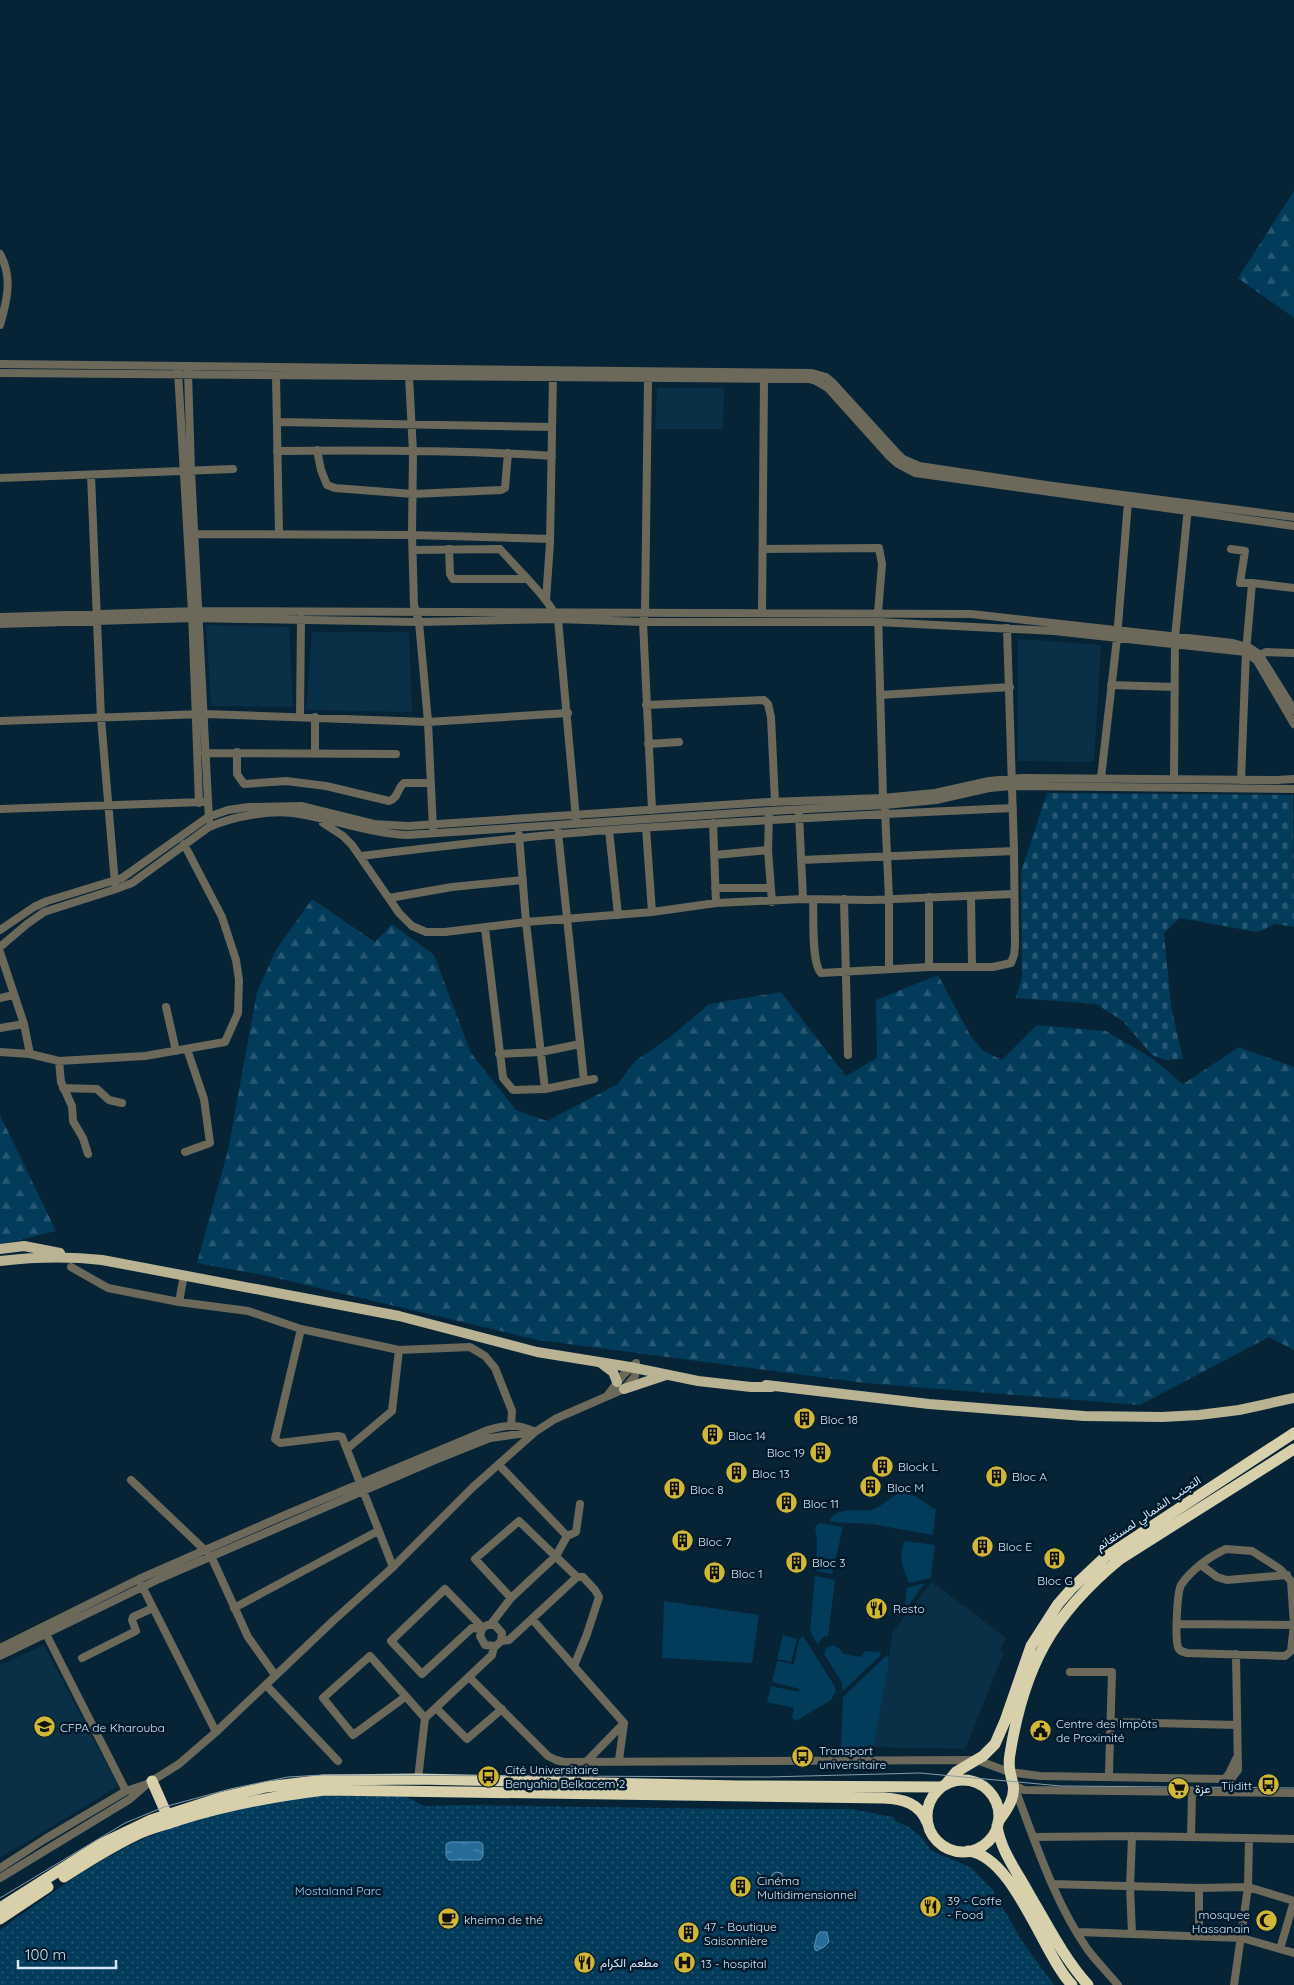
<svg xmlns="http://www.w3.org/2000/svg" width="1294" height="1985" viewBox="0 0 1294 1985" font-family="Quicksand,Vazirmatn,sans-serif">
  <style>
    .built { fill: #093046 }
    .green { fill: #033b5b }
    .forest { fill: url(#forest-firs) }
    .cemetery { fill: url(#cemetery-stones) }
    .park { fill: url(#park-dots) }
    .water { fill: url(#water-ripples); stroke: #5a90b3 }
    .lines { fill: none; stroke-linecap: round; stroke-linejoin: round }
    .minor { stroke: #6c695b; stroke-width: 8 }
    .major { stroke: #b9b394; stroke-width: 10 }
    .highway { stroke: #d7d0ab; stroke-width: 11 }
    .tram { stroke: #869baa; stroke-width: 1 }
    .labels { text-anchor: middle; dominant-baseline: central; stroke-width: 5; stroke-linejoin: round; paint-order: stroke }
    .poi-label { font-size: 12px; fill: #d5e5f2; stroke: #001a2c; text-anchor: start }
    .street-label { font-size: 12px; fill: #d5e5f2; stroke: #001a2c }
    .park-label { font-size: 12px; fill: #9dd1f8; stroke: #001a2c }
  </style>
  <defs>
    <pattern id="forest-firs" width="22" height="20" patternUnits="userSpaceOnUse" patternTransform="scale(1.25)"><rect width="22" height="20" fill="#033b5b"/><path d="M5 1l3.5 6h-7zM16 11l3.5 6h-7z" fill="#275773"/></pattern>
    <pattern id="cemetery-stones" width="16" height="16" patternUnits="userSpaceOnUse" patternTransform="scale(1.25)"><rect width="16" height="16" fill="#033b5b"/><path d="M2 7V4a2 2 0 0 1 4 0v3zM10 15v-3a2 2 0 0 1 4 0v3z" fill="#275773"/></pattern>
    <pattern id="park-dots" width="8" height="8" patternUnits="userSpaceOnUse" patternTransform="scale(1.25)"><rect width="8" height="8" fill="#033b5b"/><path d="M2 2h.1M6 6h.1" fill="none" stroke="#275773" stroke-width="1.8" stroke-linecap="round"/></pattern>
    <pattern id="water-ripples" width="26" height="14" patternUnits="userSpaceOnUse" patternTransform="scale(1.25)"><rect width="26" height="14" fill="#266c98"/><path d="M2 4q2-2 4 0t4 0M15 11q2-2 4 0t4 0" fill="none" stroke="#4f88ac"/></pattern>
  </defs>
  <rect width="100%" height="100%" fill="#062436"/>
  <!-- built -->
  <path class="built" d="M 657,388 L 724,388 L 723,429 L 655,429 Z
    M 206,625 L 289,627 L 293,707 L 211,706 Z
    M 312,632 L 409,632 L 412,712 L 306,710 Z
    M 1018,639 L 1101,645 L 1094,762 L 1018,761 Z
    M 932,1582 L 1006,1638 L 1000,1650 L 1004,1652 L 965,1749 L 874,1747 L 893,1631 Z
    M 44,1645 L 118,1786 L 0,1858 L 0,1665 Z"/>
  <!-- green -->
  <path class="green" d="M 902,1493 L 915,1496 L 936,1510 L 933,1535 L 871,1524 L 830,1522 L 830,1518 C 842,1506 856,1512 871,1510 C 882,1508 890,1495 902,1493 Z
    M 819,1523 L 843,1527 L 832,1574 L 816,1571 L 817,1541 L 815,1528 Z
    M 904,1541 L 935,1545 L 931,1578 L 909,1583 L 903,1568 L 901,1557 Z
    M 815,1576 L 835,1580 L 828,1636 L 823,1637 L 818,1645 L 810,1631 Z
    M 925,1583 L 907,1607 L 905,1607 L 907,1588 Z
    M 664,1601 L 759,1615 L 752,1663 L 662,1658 Z
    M 783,1635 L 797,1639 L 791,1662 L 777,1659 Z
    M 803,1636 L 834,1685 L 836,1691 L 831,1700 L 796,1721 L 792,1718 L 794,1708 L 767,1702 L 771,1686 L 798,1692 L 800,1689 L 772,1682 L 777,1661 L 794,1664 L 799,1640 Z
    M 833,1645 L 839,1648 L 844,1654 L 861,1657 L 865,1651 L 881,1652 L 880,1656 L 843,1691 L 841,1681 L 824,1654 L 826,1648 Z
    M 887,1655 L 889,1660 L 874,1747 L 841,1748 L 843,1697 Z"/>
  <!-- forest -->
  <path class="forest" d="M 1294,191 L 1294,318 L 1238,278 Z
    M 312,899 L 375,942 L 392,924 L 434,955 L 471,1053 L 516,1110 L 547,1121 L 618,1084 L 635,1061 L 669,1038 L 709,1004 L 781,992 L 846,1076 L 877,1058 L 876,1000 L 938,975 L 970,1035 L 982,1050 L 1002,1060 L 1037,1025 L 1106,1031 L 1153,1059 L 1183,1084 L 1239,1047 L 1294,1067 L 1294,1350 L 1269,1337 L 1140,1405 L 865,1383 L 538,1340 L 268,1276 L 197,1263 L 228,1150 L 257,992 L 276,950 Z
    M 0,1115 L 56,1231 L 0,1245 Z"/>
  <!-- cemetery -->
  <path class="cemetery" d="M 1047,793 L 1293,795 L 1294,927 L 1276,924 L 1257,932 L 1180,918 L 1164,933 L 1171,1006 L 1183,1059 L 1165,1060 L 1152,1055 L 1123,1021 L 1096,1004 L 1016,998 L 1022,977 L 1021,872 Z"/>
  <!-- park -->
  <path class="park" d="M 325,1793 L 400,1794 L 424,1806 L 465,1805 L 732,1809 L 852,1809 L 893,1817 L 896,1821 L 909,1827 L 921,1837 L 932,1851 L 970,1867 L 992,1889 L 1022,1941 L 1054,1985 L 0,1985 L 0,1930 C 38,1903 76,1874 117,1852 C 181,1817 254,1806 325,1793 Z"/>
  <!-- water -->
  <path class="water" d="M 450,1842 L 480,1842 L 483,1845 L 483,1856 L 480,1860 L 449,1860 L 446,1856 L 446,1844 Z
    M 820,1932 L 827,1932 L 829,1942 L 824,1947 L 816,1951 L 814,1948 L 817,1935 Z"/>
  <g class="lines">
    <!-- minor -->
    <path class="minor" d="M 0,254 C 13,277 7,301 0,325
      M 0,364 L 812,373 L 826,377 L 832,382 L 896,452 L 903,459 L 919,466 L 1053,486 L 1294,517
      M 178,371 L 192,612 L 199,803
      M 188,372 L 191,471 L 209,820
      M 0,373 L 809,379 L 816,381 L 828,388 L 890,457 L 898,464 L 915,473 L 1294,526
      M 276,375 L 279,533
      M 409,377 L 413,452 L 412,535 L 414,605 L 419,622 L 428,722 L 433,829
      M 648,379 L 645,613 L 643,622 L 652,810
      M 277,422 L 552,427
      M 317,450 L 321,470 L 327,485 L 335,488 L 413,494 L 501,490 L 505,488 L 508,453
      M 277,451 C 369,450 461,450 552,456
      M 91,475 L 101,718 L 115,884
      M 0,478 L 233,469
      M 194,534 L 412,535 L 550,539
      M 449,549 L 450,574 L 453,579 L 526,579
      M 763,549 L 879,548 L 882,564 L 878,613 L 883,798
      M 1231,549 L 1245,551 L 1240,583 L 1252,583 L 1294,588
      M 413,550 L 500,549 C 520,572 544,593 558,619 L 576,819
      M 546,600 L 550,543 L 553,375
      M 762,613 L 764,380
      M 0,617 L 198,611 L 971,614 L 1233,643 L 1250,648 L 1259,654 L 1294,710
      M 0,624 L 192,618 L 419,622 L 558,619 L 643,622 L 878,622 L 1054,631 L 1246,652 L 1257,661 L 1294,724
      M 1256,657 L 1266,652 L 1294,653
      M 1111,685 L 1174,687
      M 880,695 L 1010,687
      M 646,705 L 764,700 L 768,704 L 771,717 L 775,802
      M 300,717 L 301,619
      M 0,721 L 204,714 L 428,722 L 568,713
      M 648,744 L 679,742
      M 237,752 L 237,774 L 244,784 L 286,781 L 326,786 L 389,801 C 399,798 397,788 404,783 L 431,783
      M 205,753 L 396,754
      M 315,753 L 315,717
      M 1101,778 L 1117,638 L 1128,502
      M 1174,779 L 1175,637 L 1188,507
      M 1241,780 L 1246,652 L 1252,583
      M 0,809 L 203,802
      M 885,810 L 889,899 L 889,969
      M 799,814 L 803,899
      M 769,816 L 768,850 L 772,902
      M 323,823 L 343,836 L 352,845 L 399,913 L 412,926 L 426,932 L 445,932 L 526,922 L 652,912 L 716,903 L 803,899 L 871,900 L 1014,894
      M 713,823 L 716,903
      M 646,828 L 652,912
      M 609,830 L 618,915
      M 558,832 L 584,1081
      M 519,835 L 526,922 L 545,1089
      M 715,855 L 768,850
      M 361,856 C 443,846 526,836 609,830 C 744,821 878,814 1013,808
      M 801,860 L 1014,851
      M 715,888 L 770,888
      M 971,896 L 972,967
      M 929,897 L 929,967
      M 389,898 L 452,887 L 523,880
      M 844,899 L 848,1055
      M 813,900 C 814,915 811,963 821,973 L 929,967 L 993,967 L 1011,963 L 1014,955 L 1015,946 L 1014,851 L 1007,628
      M 485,928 L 503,1078 L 513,1090 L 545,1089 L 594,1079
      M 0,930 L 34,907 L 47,901 L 122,878 L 208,817 L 228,810 L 249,807 L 301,806 L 374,824 L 408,826 L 769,802 L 883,798 L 935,793 L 989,781 L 1022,778 L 1277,780 L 1294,779
      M 0,947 L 27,924 L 44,912 L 116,889 L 132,883 L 209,827 C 234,816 273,809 300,814 C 336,820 369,833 407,835 L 768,811 L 885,805 L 936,800 L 989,788 L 1012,786 L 1294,789
      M 0,952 L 24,1024 L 30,1054
      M 0,998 L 13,995
      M 166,1007 L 176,1051
      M 0,1028 L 24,1024
      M 0,1052 L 30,1054 L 59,1061 L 145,1056 L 225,1042 L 238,1013 L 239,980 L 236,960 L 222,917 L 184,844
      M 499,1054 L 541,1052 L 580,1044
      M 59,1061 L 61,1082 L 72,1106 L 73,1121 L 83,1138 L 88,1154
      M 63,1088 L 97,1089 L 109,1100 L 122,1103
      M 185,1152 L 210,1143 L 204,1099 L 187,1049
      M 71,1267 L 108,1288 L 179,1302 L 248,1311 L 301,1329 L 399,1350 L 470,1347 L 485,1356 L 495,1368 L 512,1411 L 511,1426
      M 179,1302 L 184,1275
      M 301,1329 L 275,1439 L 280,1443 L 338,1436 L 342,1437 L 393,1567
      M 348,1448 L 392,1411 L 399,1350
      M 131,1480 L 211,1556 L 248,1637 L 275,1675
      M 567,1536 L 576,1532 L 580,1504
      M 1226,1549 L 1252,1551 L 1280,1569 L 1291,1581 L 1294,1625 L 1291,1651 L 1285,1656 L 1187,1653 C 1183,1652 1179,1651 1178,1647 C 1175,1639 1177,1592 1181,1585 C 1191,1570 1210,1556 1226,1549 Z
      M 1201,1565 L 1217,1577 L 1227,1580 L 1287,1575
      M 141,1584 L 216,1732
      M 234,1608 L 378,1531
      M 532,1619 L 624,1723 L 619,1760
      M 491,1624 L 511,1598 L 556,1556 L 567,1536 L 499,1465
      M 1177,1624 L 1294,1625
      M 482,1629 L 480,1636 L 485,1645 L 496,1646 L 501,1641 L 502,1633 L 495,1625 L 487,1625 L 482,1629 L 472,1628 L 422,1674 L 391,1641 L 445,1589 L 483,1628
      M 44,1630 L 126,1791
      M 501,1641 L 509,1640 L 577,1577 L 519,1521 L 475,1559 L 511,1598
      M 0,1648 L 139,1579 L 285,1515 L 488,1430 C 506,1425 517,1423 535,1432
      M 0,1656 L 159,1579 L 435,1460 L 490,1438 L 533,1432
      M 82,1658 L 136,1631 L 132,1620 L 133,1617 L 153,1608
      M 574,1666 L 587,1634 L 599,1597 L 595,1590 L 583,1577 L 577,1577
      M 1070,1672 L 1112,1672 L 1109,1773
      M 469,1677 L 548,1756 L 556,1760 L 564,1762 L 977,1760 L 1009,1772 L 1040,1776 L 1224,1779 L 1228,1783
      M 266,1685 L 338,1761
      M 405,1697 L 353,1735 L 323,1698 L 370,1656 L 425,1718
      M 436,1708 L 467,1739 L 502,1709
      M 1112,1722 L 1237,1725
      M 587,1761 L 624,1723
      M 418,1779 L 425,1718 L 492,1655 L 494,1647
      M 1224,1779 L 1229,1774 L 1236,1759
      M 147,1784 L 179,1764 L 216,1732 L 334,1620 L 393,1567 L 473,1487 L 535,1432 L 555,1419 L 624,1389 L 635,1376 L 636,1363 L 623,1375 L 607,1396
      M 1013,1785 L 1024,1790 L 1294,1793
      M 1228,1787 L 1228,1783 L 1238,1770 L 1236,1654
      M 1015,1789 C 1036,1843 1054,1902 1088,1950 C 1097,1962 1108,1973 1118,1985
      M 1132,1836 L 1130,1887 L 1132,1934
      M 1034,1837 L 1132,1836 L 1294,1839
      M 1191,1837 L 1192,1792
      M 0,1868 L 45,1839 L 126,1791 L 147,1784 L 130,1799 L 0,1878
      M 1052,1884 L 1199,1888 L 1248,1887 L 1294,1901
      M 1078,1932 L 1242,1938 L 1294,1953
      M 1199,1936 L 1199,1888
      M 1280,1949 L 1294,1901
      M 1234,1985 L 1248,1887 L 1249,1838"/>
    <!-- major -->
    <path class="major" d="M 0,1249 L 24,1246 L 60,1253
      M 0,1261 C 34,1257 68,1256 102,1260 L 399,1316 L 537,1352 L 630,1367 L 698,1381 L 751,1387 L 772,1387
      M 601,1363 L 613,1372 L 617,1382
      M 766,1385 L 929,1404 L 1084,1416 L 1162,1417 L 1199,1415 L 1239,1410 L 1294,1398
      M 624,1389 L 666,1375"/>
    <!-- highway -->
    <path class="highway" d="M927 1816a36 36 0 1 1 72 0a36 36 0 1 1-72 0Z
      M 152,1781 L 167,1815
      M 946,1784 L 956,1772 L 983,1756 L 995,1744 L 1005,1721 L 1031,1646 L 1058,1604 L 1072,1588 L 1105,1557 L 1294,1433
      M 998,1822 C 1006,1811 1016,1798 1013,1784 C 1010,1773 1008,1765 1010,1754 C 1024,1666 1052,1615 1120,1559 L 1294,1449
      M 997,1826 C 1001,1851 1016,1870 1028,1892 C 1047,1924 1063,1957 1088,1985
      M 968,1851 C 1014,1856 1042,1953 1072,1985
      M 64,1877 C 87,1862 111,1847 136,1835 C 150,1828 165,1825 179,1820 C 227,1805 275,1796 325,1790 L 884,1798 C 903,1799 919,1803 927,1822
      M 0,1908 L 101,1844 L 151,1820 L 223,1797 L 266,1787 L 324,1780 L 418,1779 L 739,1786 L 941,1787
      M 0,1919 L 48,1887"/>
    <!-- tram -->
    <path class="tram" d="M 757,1872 L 774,1884 L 776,1885 L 783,1882 L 783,1877 L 781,1873 L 776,1872 L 772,1875 L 771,1880 L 774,1884
      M 0,1898 L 125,1823 L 164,1807 L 230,1789 L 288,1777 L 322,1775 L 768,1777 L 920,1773 L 1061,1786 L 1294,1788"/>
  </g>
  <!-- icons -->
  <defs>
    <symbol id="building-disc" viewBox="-11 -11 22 22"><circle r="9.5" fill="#d0b736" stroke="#001a2c"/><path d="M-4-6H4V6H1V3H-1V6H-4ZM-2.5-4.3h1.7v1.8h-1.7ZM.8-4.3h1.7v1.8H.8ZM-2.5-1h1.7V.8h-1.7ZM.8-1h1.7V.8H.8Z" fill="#111"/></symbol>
    <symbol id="restaurant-disc" viewBox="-11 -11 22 22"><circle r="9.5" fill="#d0b736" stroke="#001a2c"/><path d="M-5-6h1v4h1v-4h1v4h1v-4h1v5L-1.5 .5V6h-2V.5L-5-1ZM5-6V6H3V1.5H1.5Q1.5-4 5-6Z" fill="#111"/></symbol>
    <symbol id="university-disc" viewBox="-11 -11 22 22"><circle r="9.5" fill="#d0b736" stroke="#001a2c"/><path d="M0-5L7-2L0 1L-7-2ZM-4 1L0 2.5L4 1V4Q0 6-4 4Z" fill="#111"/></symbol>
    <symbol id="civic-disc" viewBox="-11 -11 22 22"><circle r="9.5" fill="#d0b736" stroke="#001a2c"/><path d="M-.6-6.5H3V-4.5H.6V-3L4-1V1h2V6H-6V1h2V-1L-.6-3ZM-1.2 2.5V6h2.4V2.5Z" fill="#111"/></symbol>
    <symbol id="bus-disc" viewBox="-11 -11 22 22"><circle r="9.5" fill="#d0b736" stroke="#001a2c"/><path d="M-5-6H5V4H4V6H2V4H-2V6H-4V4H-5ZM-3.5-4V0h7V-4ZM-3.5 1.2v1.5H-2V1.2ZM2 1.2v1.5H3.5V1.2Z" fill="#111"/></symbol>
    <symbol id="supermarket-disc" viewBox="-11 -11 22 22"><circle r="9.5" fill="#d0b736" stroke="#001a2c"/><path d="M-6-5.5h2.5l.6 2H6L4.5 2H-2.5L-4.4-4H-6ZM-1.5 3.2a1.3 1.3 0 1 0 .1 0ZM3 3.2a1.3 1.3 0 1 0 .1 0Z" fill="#111"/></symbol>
    <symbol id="cafe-disc" viewBox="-11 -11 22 22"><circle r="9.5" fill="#d0b736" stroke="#001a2c"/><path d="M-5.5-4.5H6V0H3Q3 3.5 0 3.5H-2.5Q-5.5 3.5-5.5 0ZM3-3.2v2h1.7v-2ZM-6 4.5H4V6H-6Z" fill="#111"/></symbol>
    <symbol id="mosque-disc" viewBox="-11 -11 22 22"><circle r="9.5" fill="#d0b736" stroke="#001a2c"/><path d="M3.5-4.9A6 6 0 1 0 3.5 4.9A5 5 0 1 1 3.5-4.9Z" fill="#111"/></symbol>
    <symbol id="hospital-disc" viewBox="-11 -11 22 22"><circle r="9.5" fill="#d0b736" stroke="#001a2c"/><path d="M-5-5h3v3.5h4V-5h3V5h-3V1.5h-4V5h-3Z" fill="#111"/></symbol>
  </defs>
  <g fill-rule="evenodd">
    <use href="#building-disc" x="792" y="1406" width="25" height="25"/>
    <use href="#building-disc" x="700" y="1422" width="25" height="25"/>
    <use href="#building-disc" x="808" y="1440" width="25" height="25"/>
    <use href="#building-disc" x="870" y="1454" width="25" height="25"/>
    <use href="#building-disc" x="724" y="1460" width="25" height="25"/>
    <use href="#building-disc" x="984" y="1464" width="25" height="25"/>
    <use href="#building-disc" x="858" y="1474" width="25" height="25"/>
    <use href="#building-disc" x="662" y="1476" width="25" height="25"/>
    <use href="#building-disc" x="774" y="1490" width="25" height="25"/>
    <use href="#building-disc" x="670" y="1528" width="25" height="25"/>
    <use href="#building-disc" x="970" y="1534" width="25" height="25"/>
    <use href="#building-disc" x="1042" y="1546" width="25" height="25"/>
    <use href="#building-disc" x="784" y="1550" width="25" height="25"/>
    <use href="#building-disc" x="702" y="1560" width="25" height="25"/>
    <use href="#restaurant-disc" x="864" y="1596" width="25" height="25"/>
    <use href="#university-disc" x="32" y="1714" width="25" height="25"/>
    <use href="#civic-disc" x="1028" y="1718" width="25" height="25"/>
    <use href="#bus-disc" x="790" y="1744" width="25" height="25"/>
    <use href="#bus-disc" x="476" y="1764" width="25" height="25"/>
    <use href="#bus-disc" x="1256" y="1772" width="25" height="25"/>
    <use href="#supermarket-disc" x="1166" y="1776" width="25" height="25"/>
    <use href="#building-disc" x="728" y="1874" width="25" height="25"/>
    <use href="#restaurant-disc" x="918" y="1894" width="25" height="25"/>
    <use href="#cafe-disc" x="436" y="1906" width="25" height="25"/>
    <use href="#mosque-disc" x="1254" y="1908" width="25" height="25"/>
    <use href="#building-disc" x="676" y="1920" width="25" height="25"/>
    <use href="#restaurant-disc" x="572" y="1950" width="25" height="25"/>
    <use href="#hospital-disc" x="672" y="1950" width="25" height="25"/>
  </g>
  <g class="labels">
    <!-- poi labels -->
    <g class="poi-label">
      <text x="820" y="1419">Bloc 18</text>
      <text x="728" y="1435">Bloc 14</text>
      <text x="805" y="1452" text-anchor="end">Bloc 19</text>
      <text x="898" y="1466">Block L</text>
      <text x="752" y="1473">Bloc 13</text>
      <text x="1012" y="1476">Bloc A</text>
      <text x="887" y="1487">Bloc M</text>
      <text x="690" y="1489">Bloc 8</text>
      <text x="803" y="1503">Bloc 11</text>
      <text x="698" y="1541">Bloc 7</text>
      <text x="998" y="1546">Bloc E</text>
      <text x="812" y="1562">Bloc 3</text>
      <text x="731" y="1573">Bloc 1</text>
      <text x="1055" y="1580" text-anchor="middle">Bloc G</text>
      <text x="893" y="1608">Resto</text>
      <text x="1056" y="1723">Centre des Impôts<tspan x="1056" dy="14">de Proximité</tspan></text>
      <text x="60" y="1727">CFPA de Kharouba</text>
      <text x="819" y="1750">Transport<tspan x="819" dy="14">universitaire</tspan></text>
      <text x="505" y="1769">Cité Universitaire<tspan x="505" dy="14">Benyahia Belkacem 2</tspan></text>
      <text x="1252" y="1785" text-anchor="end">Tijditt</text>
      <text x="1195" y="1788">عزة</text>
      <text x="757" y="1880">Cinéma<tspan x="757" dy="14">Multidimensionnel</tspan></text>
      <text x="947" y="1900">39 - Coffe<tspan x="947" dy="14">- Food</tspan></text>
      <text x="1250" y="1914" text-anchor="end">mosquee<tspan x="1250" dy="14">Hassanain</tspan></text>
      <text x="464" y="1919">kheima de thé</text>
      <text x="704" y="1926">47 - Boutique<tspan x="704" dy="14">Saisonnière</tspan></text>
      <text x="600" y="1962">مطعم الكرام</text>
      <text x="701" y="1963">13 - hospital</text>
    </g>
    <!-- street labels -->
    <g class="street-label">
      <text transform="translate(1148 1513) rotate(-34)">التجنب الشمالي لمستغانم</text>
    </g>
    <!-- park labels -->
    <g class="park-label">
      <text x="338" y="1890">Mostaland Parc</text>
    </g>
  </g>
  <!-- scale -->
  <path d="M18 1960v8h98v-8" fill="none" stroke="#d5e5f2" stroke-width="2.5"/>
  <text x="25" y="1960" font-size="15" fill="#d5e5f2" stroke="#001a2c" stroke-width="4" paint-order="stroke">100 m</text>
</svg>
